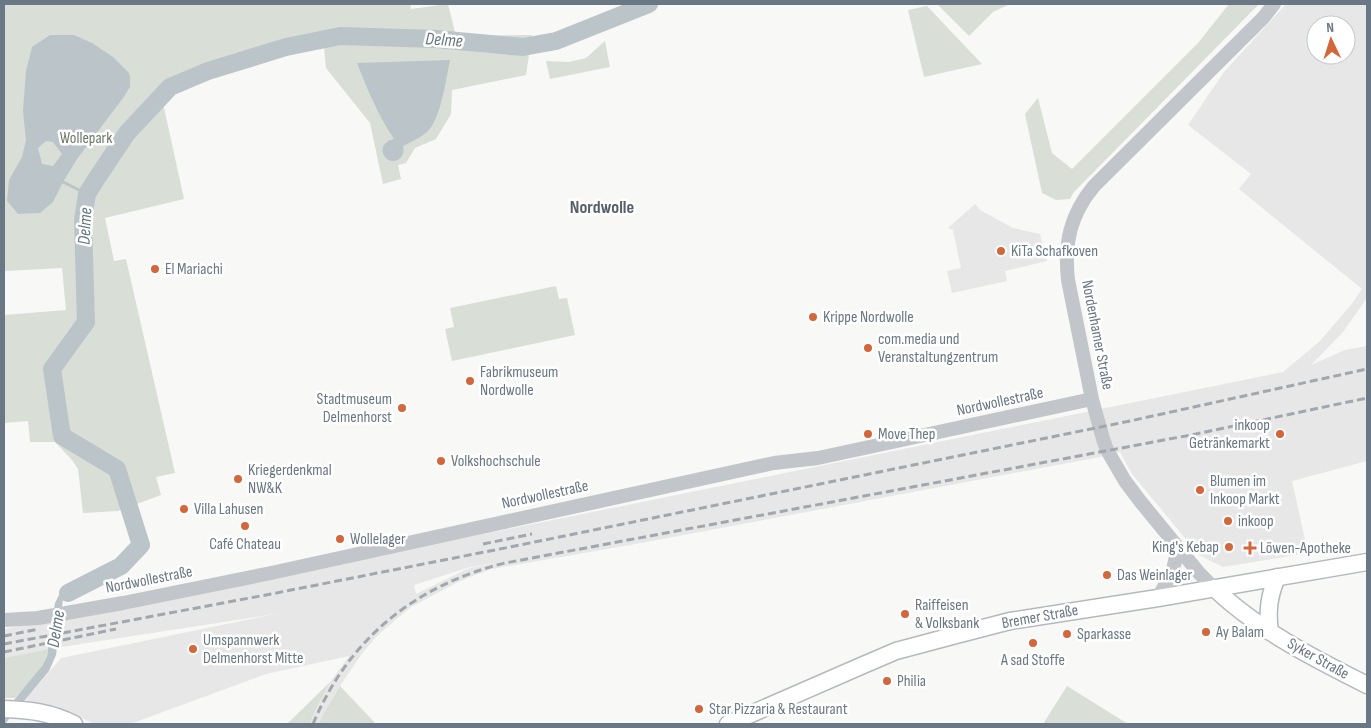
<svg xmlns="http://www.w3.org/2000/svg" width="1371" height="728" viewBox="0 0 1371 728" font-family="'Sofia Sans Condensed',sans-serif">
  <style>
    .built { fill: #e6e7e6; fill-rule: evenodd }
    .green { fill: #d9ded7 }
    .water { fill: #bbc4c9; fill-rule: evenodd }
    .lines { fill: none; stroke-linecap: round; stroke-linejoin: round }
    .stream { stroke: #bbc4c9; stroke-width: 3 }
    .river { stroke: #bbc4c9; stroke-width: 18 }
    .secondary-casing { stroke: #b5b9bd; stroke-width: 19 }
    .tertiary { stroke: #c2c5c9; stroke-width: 14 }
    .secondary { stroke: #fff; stroke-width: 16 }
    .rail { stroke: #a2a7ad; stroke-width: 3; stroke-dasharray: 8 4; stroke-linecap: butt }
    .poi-dot { fill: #d3663a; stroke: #fff; stroke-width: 2 }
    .labels { text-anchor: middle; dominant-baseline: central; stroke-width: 5; stroke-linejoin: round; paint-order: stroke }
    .park-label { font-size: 16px; fill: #6b7b68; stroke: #fff }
    .poi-label { font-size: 16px; fill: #6a7784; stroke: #fff; text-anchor: start }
    .street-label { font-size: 16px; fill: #6a7784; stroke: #fff }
    .water-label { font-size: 18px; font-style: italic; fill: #66777f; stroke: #fff }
    .neighbourhood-label { font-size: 18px; font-weight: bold; fill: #576069; stroke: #fff }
  </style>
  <rect width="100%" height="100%" fill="#f8f8f6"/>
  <!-- built -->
  <path class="built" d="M 1286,4 L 1367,4 L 1367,298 L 1343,332 L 1311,365 L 1345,350 L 1367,346 L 1367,461 L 1292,481 L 1308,553 L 1223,567 L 1199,555 L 1132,474 L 1120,452 L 1100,457 L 641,543 L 492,569 L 475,575 L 456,583 L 411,607 L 386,628 L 374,639 L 361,655 L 340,686 L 322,716 L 319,724 L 310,724 L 314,713 L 330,682 L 349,656 L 266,674 L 130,724 L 94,724 L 74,714 L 56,707 L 25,700 L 61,658 L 275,614 L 48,649 L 4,658 L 4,629 L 479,535 L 1283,372 L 1319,342 L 1351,305 L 1362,289 L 1239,189 L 1251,174 L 1188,125 L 1224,72 ZM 1316,25 L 1346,25 L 1346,55 L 1316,55 ZM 498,562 L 467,569 L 416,594 L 414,585 L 467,568 Z
    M 975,204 L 980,210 L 1013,228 L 1040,234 L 1047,261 L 1005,271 L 1007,281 L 952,293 L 947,271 L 961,268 L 953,230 L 948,228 Z"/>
  <!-- green -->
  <path class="green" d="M 4,4 L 410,4 L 411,9 L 448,4 L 456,36 L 532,35 L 526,75 L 452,90 L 451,114 L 436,139 L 415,148 L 406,163 L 398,165 L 401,179 L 383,184 L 370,123 L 326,68 L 324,47 L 264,61 L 208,77 L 176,90 L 163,103 L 184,199 L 105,218 L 114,261 L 126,259 L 175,473 L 156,477 L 161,495 L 118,511 L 83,513 L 78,469 L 72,460 L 55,442 L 30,442 L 28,421 L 4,423 L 4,315 L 66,310 L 62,268 L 4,271 Z
    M 937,4 L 1010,4 L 993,12 L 969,36 Z
    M 1229,4 L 1259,4 L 1074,192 L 1070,199 L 1056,200 L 1042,193 L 1025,114 L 1038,98 L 1052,153 L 1072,169 L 1198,43 Z
    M 927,6 L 982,64 L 924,77 L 908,10 Z
    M 605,41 L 610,67 L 550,79 L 546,61 L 569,62 L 586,58 Z
    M 556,286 L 559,299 L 567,298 L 575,335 L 452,361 L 445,329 L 454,327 L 450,308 Z
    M 48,649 C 45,669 28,683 15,698 L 4,698 L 4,658 Z
    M 330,682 L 314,713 L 310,724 L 287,724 Z
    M 340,686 L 376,724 L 319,724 L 322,716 Z
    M 1067,686 L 1128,724 L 1043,724 Z"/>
  <!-- water -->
  <path class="water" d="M 50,35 L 74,35 L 92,43 L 113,57 L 129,73 L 130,78 L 130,87 L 123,98 L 77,159 L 63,182 L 53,202 L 40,213 L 18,214 L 7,201 L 9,180 L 22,157 L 26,140 L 23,111 L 26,71 L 32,47 ZM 46,141 L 53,142 L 62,154 L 53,166 L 42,164 L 38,148 Z
    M 450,60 C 446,79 441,119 427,132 C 420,138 411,142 403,146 C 407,166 379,166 383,146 L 388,141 L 394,139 C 378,115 368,91 357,63 Z
    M 87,580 L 89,587 L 69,595 L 63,599 L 56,655 L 49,671 L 5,724 L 4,724 L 4,712 L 42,666 L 47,656 L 55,603 L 59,595 L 67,589 Z"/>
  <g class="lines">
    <!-- stream -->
    <path class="stream" d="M 63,182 L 87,194"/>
    <!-- river -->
    <path class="river" d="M 68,593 L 121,566 L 141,545 L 117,469 L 62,436 L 52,369 L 86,322 L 83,220 L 87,194 L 95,181 L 127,133 L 170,87 L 208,71 L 286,47 L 340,36 L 436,39 L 523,47 L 556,41 L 649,4"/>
    <defs>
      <path id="secondary" d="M 1214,588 C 1258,630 1313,658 1367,685
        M 1270,632 C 1267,611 1269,596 1277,577
        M 4,709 C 30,710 50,712 74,724
        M 728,724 L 861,666 L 896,651 L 956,635 L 1010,621 L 1158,598 L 1367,562"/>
    </defs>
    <!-- secondary casing -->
    <use href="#secondary" class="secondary-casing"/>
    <!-- tertiary -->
    <path class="tertiary" d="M 1214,588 L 1199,573 L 1140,501 L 1125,481 L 1107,450 L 1103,439 L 1092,399 L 1068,280 C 1064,243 1070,215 1094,186 L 1263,18 L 1274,4
      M 1158,598 L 1173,570 L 1178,547
      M 4,620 L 38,618 L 123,603 L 271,573 L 774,463 L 818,458 L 1092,399"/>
    <!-- secondary -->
    <use href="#secondary" class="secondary"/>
    <!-- rail -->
    <path class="rail" d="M 483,544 L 532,534
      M 4,636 L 39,629
      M 4,644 L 271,594 L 515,546 L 1130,421 L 1367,369
      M 4,652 L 116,629
      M 313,724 C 349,638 416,585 505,563 L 1191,435 L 1367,398"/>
  </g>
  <!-- markers -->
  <g class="poi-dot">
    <circle cx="1001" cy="251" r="5"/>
    <circle cx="155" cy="269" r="5"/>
    <circle cx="813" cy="317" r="5"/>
    <circle cx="868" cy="348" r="5"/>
    <circle cx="470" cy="381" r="5"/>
    <circle cx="402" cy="408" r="5"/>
    <circle cx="868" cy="434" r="5"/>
    <circle cx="1280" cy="434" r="5"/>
    <circle cx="441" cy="461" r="5"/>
    <circle cx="238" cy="479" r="5"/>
    <circle cx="1200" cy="490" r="5"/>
    <circle cx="184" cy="509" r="5"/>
    <circle cx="1228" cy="521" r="5"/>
    <circle cx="245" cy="526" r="5"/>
    <circle cx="340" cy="539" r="5"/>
    <circle cx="1229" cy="547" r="5"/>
    <path d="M1247.5 540.5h5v5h5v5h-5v5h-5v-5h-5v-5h5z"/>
    <circle cx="1107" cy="575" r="5"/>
    <circle cx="905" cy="614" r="5"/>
    <circle cx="1206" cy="632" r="5"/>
    <circle cx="1067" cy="634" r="5"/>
    <circle cx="1033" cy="643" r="5"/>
    <circle cx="193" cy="649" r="5"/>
    <circle cx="887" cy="681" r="5"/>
    <circle cx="699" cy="709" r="5"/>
  </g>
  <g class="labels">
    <!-- park labels -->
    <g class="park-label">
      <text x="86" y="138">Wollepark</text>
    </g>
    <!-- poi labels -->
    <g class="poi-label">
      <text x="1011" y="251">KiTa Schafkoven</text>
      <text x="165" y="269">El Mariachi</text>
      <text x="823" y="317">Krippe Nordwolle</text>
      <text x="878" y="339">com.media und<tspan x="878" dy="18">Veranstaltungzentrum</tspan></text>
      <text x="480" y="372">Fabrikmuseum<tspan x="480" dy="18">Nordwolle</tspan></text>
      <text x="392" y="399" text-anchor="end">Stadtmuseum<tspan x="392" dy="18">Delmenhorst</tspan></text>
      <text x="1270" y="425" text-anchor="end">inkoop<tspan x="1270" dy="18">Getränkemarkt</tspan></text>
      <text x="878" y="434">Move Thep</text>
      <text x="451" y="461">Volkshochschule</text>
      <text x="248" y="470">Kriegerdenkmal<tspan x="248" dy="18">NW&amp;K</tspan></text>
      <text x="1210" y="481">Blumen im<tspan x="1210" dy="18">Inkoop Markt</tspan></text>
      <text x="194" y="509">Villa Lahusen</text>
      <text x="1238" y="521">inkoop</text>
      <text x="350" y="539">Wollelager</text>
      <text x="245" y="544" text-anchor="middle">Café Chateau</text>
      <text x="1219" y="547" text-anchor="end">King's Kebap</text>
      <text x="1260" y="548">Löwen-Apotheke</text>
      <text x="1117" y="575">Das Weinlager</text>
      <text x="915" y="605">Raiffeisen<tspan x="915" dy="18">&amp; Volksbank</tspan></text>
      <text x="1216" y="632">Ay Balam</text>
      <text x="1077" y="634">Sparkasse</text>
      <text x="203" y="640">Umspannwerk<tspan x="203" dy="18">Delmenhorst Mitte</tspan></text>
      <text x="1033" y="660" text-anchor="middle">A sad Stoffe</text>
      <text x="897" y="681">Philia</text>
      <text x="709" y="709">Star Pizzaria &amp; Restaurant</text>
    </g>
    <!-- street labels -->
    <g class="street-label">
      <text transform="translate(1097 335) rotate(79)">Nordenhamer Straße</text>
      <text transform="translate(1000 402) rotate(-12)">Nordwollestraße</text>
      <text transform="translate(545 495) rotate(-12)">Nordwollestraße</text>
      <text transform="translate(149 580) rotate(-11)">Nordwollestraße</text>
      <text transform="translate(1040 617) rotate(-10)">Bremer Straße</text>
      <text transform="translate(1318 659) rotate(29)">Syker Straße</text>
    </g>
    <!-- water labels -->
    <g class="water-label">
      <text transform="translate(444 40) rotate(4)">Delme</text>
      <text transform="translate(85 226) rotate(-87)">Delme</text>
      <text transform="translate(56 629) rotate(-81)">Delme</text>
    </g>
    <!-- neighbourhood labels -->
    <g class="neighbourhood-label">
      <text x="602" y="207">Nordwolle</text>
    </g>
  </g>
  <!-- border -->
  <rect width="1371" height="728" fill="none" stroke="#6a7784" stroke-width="10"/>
  <!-- north arrow -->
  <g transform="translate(1331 40) rotate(356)"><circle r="24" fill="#ffffff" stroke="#c3c9ce"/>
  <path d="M0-4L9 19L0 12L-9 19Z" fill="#d3663a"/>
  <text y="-8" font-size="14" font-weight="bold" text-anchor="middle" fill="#6a7784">N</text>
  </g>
</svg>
